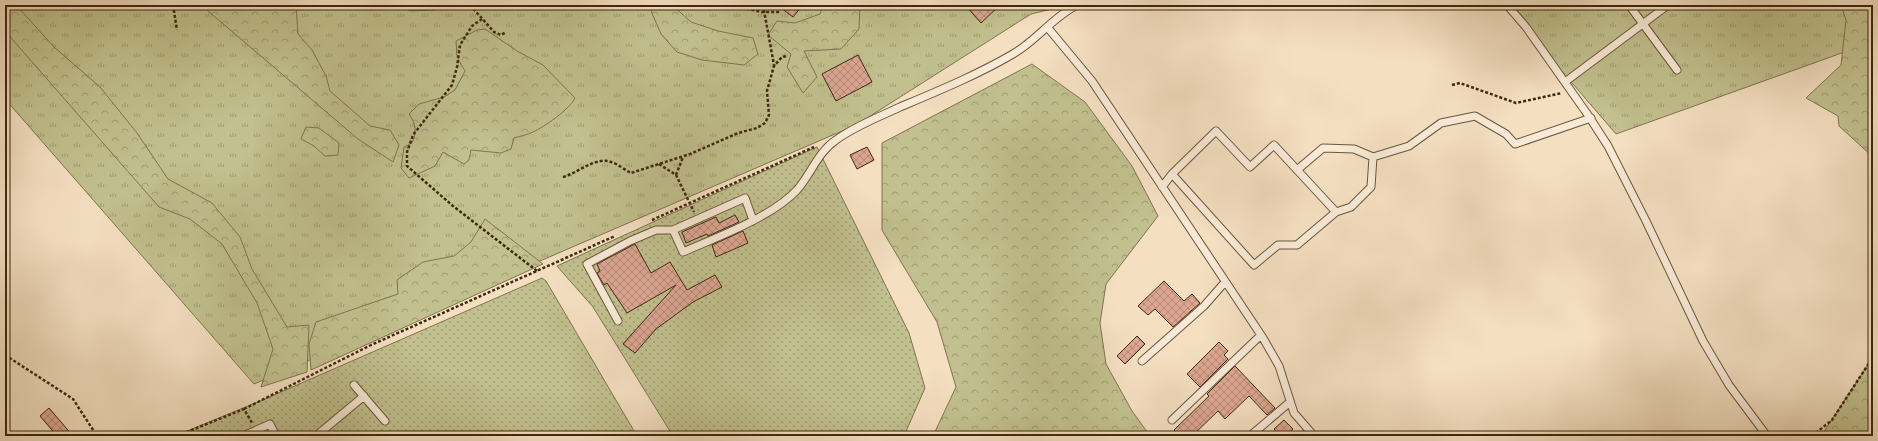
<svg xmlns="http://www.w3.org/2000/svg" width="1878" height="441" viewBox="0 0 1878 441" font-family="Alegreya,serif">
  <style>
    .grass { fill: url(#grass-tufts); stroke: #7f744e }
    .forest { fill: url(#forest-crowns); stroke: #7f744e }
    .park { fill: url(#park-dots); stroke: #7f744e }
    .building { fill: url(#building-cross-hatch); stroke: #3d280d }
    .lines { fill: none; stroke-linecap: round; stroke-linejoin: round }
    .lane-casing { stroke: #6b563a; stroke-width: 9 }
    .path { stroke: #3d280d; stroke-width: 2.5; stroke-dasharray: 3 2; stroke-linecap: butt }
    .lane { stroke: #f8ead7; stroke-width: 7 }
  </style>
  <defs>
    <pattern id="grass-tufts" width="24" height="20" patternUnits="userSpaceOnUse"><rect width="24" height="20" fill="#c1c08e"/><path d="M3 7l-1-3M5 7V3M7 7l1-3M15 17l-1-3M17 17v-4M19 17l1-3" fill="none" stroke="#9e9c72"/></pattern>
    <pattern id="forest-crowns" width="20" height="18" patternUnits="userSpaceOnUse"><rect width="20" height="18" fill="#c1c08e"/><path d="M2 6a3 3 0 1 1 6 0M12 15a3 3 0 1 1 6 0" fill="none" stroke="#9e9c72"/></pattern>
    <pattern id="park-dots" width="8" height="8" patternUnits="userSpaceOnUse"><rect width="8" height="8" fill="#c1c08e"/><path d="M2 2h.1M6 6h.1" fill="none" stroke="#9e9c72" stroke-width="1.8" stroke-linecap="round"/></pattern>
    <pattern id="building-cross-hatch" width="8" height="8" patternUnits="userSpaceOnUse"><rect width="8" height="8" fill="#dca693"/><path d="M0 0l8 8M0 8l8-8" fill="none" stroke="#b48776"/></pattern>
  </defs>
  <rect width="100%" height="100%" fill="#f4dfc1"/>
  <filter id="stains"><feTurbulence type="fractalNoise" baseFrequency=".005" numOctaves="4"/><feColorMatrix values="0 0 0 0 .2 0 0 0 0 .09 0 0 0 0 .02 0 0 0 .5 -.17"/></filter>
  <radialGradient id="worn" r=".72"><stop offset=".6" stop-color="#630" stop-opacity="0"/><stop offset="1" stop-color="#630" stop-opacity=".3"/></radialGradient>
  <!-- grass -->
  <path class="grass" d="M 5,5 L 1068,5 L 1031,14 L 856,125 L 254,384 L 5,99 Z
    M 1505,5 L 1850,5 L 1864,45 L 1616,134 Z"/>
  <!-- forest -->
  <path class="forest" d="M 5,5 L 16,5 L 54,47 L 100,87 L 137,133 L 168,179 L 212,203 L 240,237 L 252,269 L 287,327 L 309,325 L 307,372 L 261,387 L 273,349 L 257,303 L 222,244 L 190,219 L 159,207 L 5,31 Z
    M 201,5 L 296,5 L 298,34 L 312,50 L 326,76 L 330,91 L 370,126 L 390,130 L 399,145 L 393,162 L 358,139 Z
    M 401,5 L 439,5 L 434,10 L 410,11 Z
    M 657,5 L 672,5 L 691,22 L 718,31 L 753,38 L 758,54 L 744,65 L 702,60 L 677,52 L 661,34 L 651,11 Z
    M 823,5 L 860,5 L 859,29 L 841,49 L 804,51 L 817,77 L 803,93 L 787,67 L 791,54 L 768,35 L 777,21 L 795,23 L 820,14 Z
    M 1841,5 L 1873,5 L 1873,157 L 1839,126 L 1838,116 L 1806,98 L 1841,65 L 1846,20 Z
    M 485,29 L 517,51 L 543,65 L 575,98 C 570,109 544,127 533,132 C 527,135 520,136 514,138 L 511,149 L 501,153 L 471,150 L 469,160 L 464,164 L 443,152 L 435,166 L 409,178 L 401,168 L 404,147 L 412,143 C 417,132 416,124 409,114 L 419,104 L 444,97 L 455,90 L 465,71 L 457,57 L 456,41 L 477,30 Z
    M 1032,64 L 1085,102 L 1132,166 L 1158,216 L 1106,284 L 1100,323 L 1106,364 L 1132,411 L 1150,436 L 933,436 L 956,387 L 937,322 L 882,230 L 882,143 Z
    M 306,127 L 319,128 L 339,143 L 338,155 L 325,156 L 314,146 L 301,139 Z
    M 485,219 L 543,264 L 311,370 L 309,344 L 316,322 L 398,294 L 397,280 L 423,262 L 454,256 L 471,242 Z
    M 1873,357 L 1873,436 L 1821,436 Z"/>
  <!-- park -->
  <path class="park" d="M 817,147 L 909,333 L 925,388 L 904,436 L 673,436 L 593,307 L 557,266 Z
    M 542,278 L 546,281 L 637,436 L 175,436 L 265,399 Z"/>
  <!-- building -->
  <path class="building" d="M 777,5 L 803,5 L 793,17 Z
    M 965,5 L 1000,5 L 981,23 Z
    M 858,55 L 872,82 L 836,101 L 822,74 Z
    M 867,147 L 874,160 L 857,169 L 850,155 Z
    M 735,215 L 739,222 L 708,236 L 707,234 L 686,243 L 682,232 L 716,217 L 719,223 Z
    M 743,231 L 748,243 L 716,257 L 712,245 Z
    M 635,244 L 651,273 L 670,262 L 687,290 L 715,275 L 722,287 L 693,302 L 656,329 L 635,353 L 623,344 L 676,285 L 627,313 L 607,283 L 604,285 L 597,273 L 600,271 L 597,264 Z
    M 1164,281 L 1184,301 L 1192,294 L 1200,303 L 1173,327 L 1155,309 L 1148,315 L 1138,306 Z
    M 1137,336 L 1145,344 L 1125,364 L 1117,356 Z
    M 1219,342 L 1228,351 L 1224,355 L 1228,359 L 1200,387 L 1187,374 Z
    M 1235,366 L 1275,408 L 1267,415 L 1249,396 L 1225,419 L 1218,411 L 1192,436 L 1180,436 L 1174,430 L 1209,396 L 1207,394 Z
    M 49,408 L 73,436 L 57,436 L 40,416 Z
    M 1284,420 L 1293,429 L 1286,436 L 1281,436 L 1274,429 Z"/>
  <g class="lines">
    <defs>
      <path id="lane" d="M 1507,5 L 1526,27 L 1588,115 L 1608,146 L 1646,221 L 1703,341 L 1729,385 L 1767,436
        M 1629,5 L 1677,70
        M 1048,28 L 1092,81 L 1263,338 L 1279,366 L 1294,413 L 1314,436
        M 1565,82 L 1668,5
        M 1297,170 L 1323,148 L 1354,149 L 1373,157
        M 1172,174 L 1254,265 L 1278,245 L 1297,245 L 1336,212
        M 1162,187 L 1172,174 L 1216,131 L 1250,167 L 1274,145 L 1336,212 L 1351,207 L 1371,187 L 1373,157 L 1409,146 L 1441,123 L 1475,116 L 1506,134 L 1515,144 L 1591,118
        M 673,230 L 745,198 L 753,220
        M 618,321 L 587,264 L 630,241 L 656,230 L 673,230 L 683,252 C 717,237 772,217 797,190 C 811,174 818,152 836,140 C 855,126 879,117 900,107 C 938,91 977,75 1013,54 C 1037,40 1053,17 1077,5
        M 1142,361 L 1204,306 L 1225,282
        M 354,385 L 385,421
        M 1172,420 L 1261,335
        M 243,436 L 270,424 L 276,436
        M 316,436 L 364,396
        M 1250,436 L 1290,402"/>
    </defs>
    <!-- lane casing -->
    <use href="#lane" class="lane-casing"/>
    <!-- path -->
    <path class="path" d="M 173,5 L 177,30
      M 470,5 L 494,32 L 501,35 L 506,32
      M 732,5 L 761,12 L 780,12
      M 763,5 L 774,65
      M 482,19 L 472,26 L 460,45 L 457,67 L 452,85 L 413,135 L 407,152 L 407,166 L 453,206 L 537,271
      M 1452,85 L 1460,83 L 1516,103 L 1562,93
      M 659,164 L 676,175 L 694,212
      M 676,175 L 683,157
      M 563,177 C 578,173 596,156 611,162 C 618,164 625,170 631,173 L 690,154 L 738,133 L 757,128 L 765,123 L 769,115 L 767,91 L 774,66 L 782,57 L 787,56
      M 652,220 L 814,147
      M 5,355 L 73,399 L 97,436
      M 244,409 L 371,345 L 615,236
      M 177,436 L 244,409 L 252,423
      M 1812,436 L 1832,420 L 1873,357"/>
    <!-- lane -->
    <use href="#lane" class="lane"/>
  </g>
  <!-- margin -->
  <rect width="1878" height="441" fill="none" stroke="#f4dfc1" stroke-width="20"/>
  <rect x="6" y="6" width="1866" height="429" fill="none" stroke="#3d280d" stroke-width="2"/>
  <rect x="10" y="10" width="1858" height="421" fill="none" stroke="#3d280d"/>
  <rect width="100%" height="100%" filter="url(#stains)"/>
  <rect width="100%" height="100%" fill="url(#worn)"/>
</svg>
